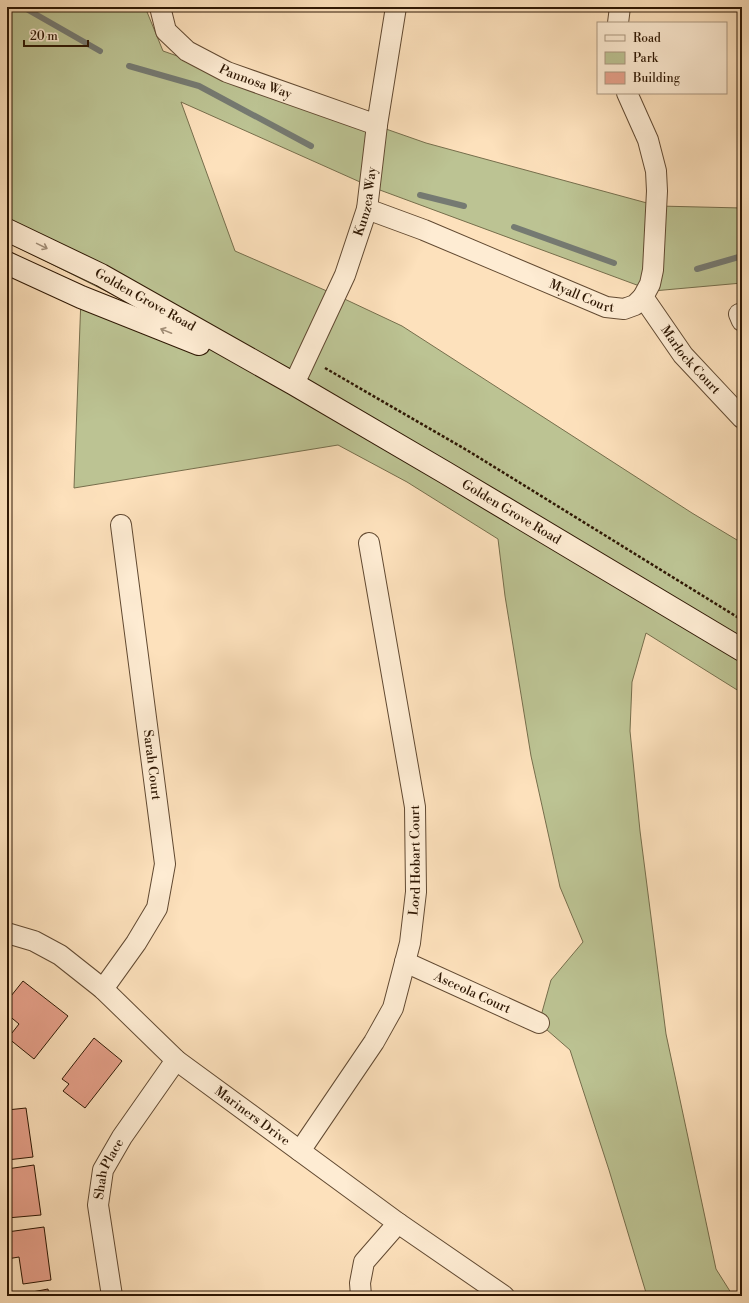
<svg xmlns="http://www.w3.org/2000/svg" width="749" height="1303" viewBox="0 0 749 1303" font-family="'Libre Bodoni',serif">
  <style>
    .green { fill: #bcc393; stroke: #766e4c }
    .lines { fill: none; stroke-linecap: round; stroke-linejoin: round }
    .stream { stroke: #757a72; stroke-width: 6 }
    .building { fill: #e7a18b; stroke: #2f1804 }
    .street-casing { stroke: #624a32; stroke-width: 22 }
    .secondary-casing { stroke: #2f1804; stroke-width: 24 }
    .path { stroke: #2f1804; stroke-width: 2.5; stroke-dasharray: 3 2; stroke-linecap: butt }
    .street { stroke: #feecd3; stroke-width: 20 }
    .secondary { stroke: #feecd3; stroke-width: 22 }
    .oneway { stroke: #a18d76 }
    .labels { text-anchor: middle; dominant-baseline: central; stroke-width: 3; stroke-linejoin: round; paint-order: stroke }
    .street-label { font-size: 13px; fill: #2f1804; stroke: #feecd3 }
  </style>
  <rect width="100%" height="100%" fill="#fde1bc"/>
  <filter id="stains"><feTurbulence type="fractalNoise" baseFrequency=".005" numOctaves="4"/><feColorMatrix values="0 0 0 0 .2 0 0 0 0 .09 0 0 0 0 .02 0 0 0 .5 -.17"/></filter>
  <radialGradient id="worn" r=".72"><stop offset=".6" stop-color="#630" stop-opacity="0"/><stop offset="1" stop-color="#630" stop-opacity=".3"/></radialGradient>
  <!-- green -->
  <path class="green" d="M 7,7 L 145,7 L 163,51 L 426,143 L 658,206 L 742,208 L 742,283 L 653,291 L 369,186 L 181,102 L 235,251 L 336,295 L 402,326 L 692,513 L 742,543 L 742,693 L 646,633 L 632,682 L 630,731 L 640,831 L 666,1034 L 716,1269 L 733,1296 L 647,1296 L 609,1170 L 570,1050 L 539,1023 L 551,980 L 583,942 L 560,887 L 531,756 L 505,596 L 498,539 L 407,482 L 338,445 L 74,488 L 81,297 L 273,374 L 7,242 Z"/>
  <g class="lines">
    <!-- stream -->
    <path class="stream" d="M 23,7 L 100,51
      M 129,66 L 199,86 L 311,146
      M 420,195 L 464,206
      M 514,227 L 614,263
      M 697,269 L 742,256"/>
  </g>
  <!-- building -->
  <path class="building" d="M 23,981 L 68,1016 L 34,1059 L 8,1038 L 19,1024 L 7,1014 L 7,1001 Z
    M 94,1038 L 122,1061 L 85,1108 L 63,1091 L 69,1084 L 62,1079 Z
    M 7,1073 L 10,1099 L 7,1100 Z
    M 26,1108 L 33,1157 L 7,1160 L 7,1110 Z
    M 34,1165 L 41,1215 L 7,1218 L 7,1192 L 8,1192 L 7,1169 Z
    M 44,1227 L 51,1280 L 23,1284 L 19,1257 L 7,1259 L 7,1232 Z
    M 48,1289 L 49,1296 L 11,1296 Z"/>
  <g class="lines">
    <defs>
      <g id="street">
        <path id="s1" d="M 160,7 L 166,31 L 187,51 L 227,72 L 377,125"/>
        <path d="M 618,23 L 620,7"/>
        <path id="s2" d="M 367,209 L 424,230 L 606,307 L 624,309 L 635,305 L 643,297 L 650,284 L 653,270 L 657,191 L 656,171 L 648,140 L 627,93"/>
        <path id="s3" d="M 643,297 L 683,355 L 742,418"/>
        <path d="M 739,314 L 742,321"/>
        <path id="s4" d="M 294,384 L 345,275 L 367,209 L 377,125 L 396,7"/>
        <path id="s5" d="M 7,933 L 34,941 L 60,955 L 103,989 L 176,1060 L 398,1223 L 504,1296"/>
        <path id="s6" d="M 405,962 L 539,1023"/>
        <path d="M 103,989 L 136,943 L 157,908 L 165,864 L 121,525"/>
        <path id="s7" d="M 300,1151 L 374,1042 L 393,1008 L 410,943 L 416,892 L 415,807 L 369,543"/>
        <path id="s8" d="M 112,1296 L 98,1205 L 103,1170 L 122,1137 L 176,1060"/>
        <path d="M 361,1296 L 360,1283 L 364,1262 L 398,1223"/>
      </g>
      <g id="secondary">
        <path id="s9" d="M 7,230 L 101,275 L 294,384 L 446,473 L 742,650"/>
        <path d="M 7,263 L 81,297 L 199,344"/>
      </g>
    </defs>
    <!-- street casing -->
    <use href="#street" class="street-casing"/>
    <!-- secondary casing -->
    <use href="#secondary" class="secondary-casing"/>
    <!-- path -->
    <path class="path" d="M 325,368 L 470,452 L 742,620"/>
    <!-- street -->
    <use href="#street" class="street"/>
    <!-- secondary -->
    <use href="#secondary" class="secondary"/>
  </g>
  <!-- one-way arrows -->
  <defs><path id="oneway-shaft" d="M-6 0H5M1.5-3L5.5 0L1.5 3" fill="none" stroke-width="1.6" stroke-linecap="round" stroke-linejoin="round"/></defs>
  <g class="oneway">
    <use href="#oneway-shaft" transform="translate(42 246) rotate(26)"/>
    <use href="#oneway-shaft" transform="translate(166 331) rotate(-158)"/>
  </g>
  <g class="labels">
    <!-- street labels -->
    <g class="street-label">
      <text stroke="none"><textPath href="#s1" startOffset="129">Pannosa Way</textPath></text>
      <text stroke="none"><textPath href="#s4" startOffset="197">Kunzea Way</textPath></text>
      <text stroke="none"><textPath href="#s2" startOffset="232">Myall Court</textPath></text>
      <text stroke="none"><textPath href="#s9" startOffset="155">Golden Grove Road</textPath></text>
      <text stroke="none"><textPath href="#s3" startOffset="79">Marlock Court</textPath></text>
      <text stroke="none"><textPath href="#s9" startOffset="578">Golden Grove Road</textPath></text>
      <text transform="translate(152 765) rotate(83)">Sarah Court</text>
      <text stroke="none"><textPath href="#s7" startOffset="321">Lord Hobart Court</textPath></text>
      <text stroke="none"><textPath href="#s6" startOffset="74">Asceola Court</textPath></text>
      <text stroke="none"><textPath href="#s5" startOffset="309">Mariners Drive</textPath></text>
      <text stroke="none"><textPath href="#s8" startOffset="130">Shah Place</textPath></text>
    </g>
  </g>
  <!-- margin -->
  <rect width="749" height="1303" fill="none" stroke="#fde1bc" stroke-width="24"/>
  <rect x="8" y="8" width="733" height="1287" fill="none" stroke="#2f1804" stroke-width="2"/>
  <rect x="12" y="12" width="725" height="1279" fill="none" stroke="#2f1804"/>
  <!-- legend -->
  <rect x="597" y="22" width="130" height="72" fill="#feecd3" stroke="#ab9780"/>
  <rect x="605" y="35" width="20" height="6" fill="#feecd3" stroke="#ab9780"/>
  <text x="633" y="42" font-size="12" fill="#2f1804">Road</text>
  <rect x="605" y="52" width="20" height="12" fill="#bcc393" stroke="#ab9780"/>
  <text x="633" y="62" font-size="12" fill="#2f1804">Park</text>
  <rect x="605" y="72" width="20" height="12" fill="#e7a18b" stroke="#ab9780"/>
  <text x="633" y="82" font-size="12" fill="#2f1804">Building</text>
  <!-- scale -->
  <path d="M24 40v6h64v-6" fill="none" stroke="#2f1804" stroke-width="2"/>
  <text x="30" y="40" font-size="12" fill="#2f1804" stroke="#feecd3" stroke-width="3" paint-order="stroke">20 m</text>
  <rect width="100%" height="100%" filter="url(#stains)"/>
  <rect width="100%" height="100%" fill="url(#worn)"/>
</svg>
